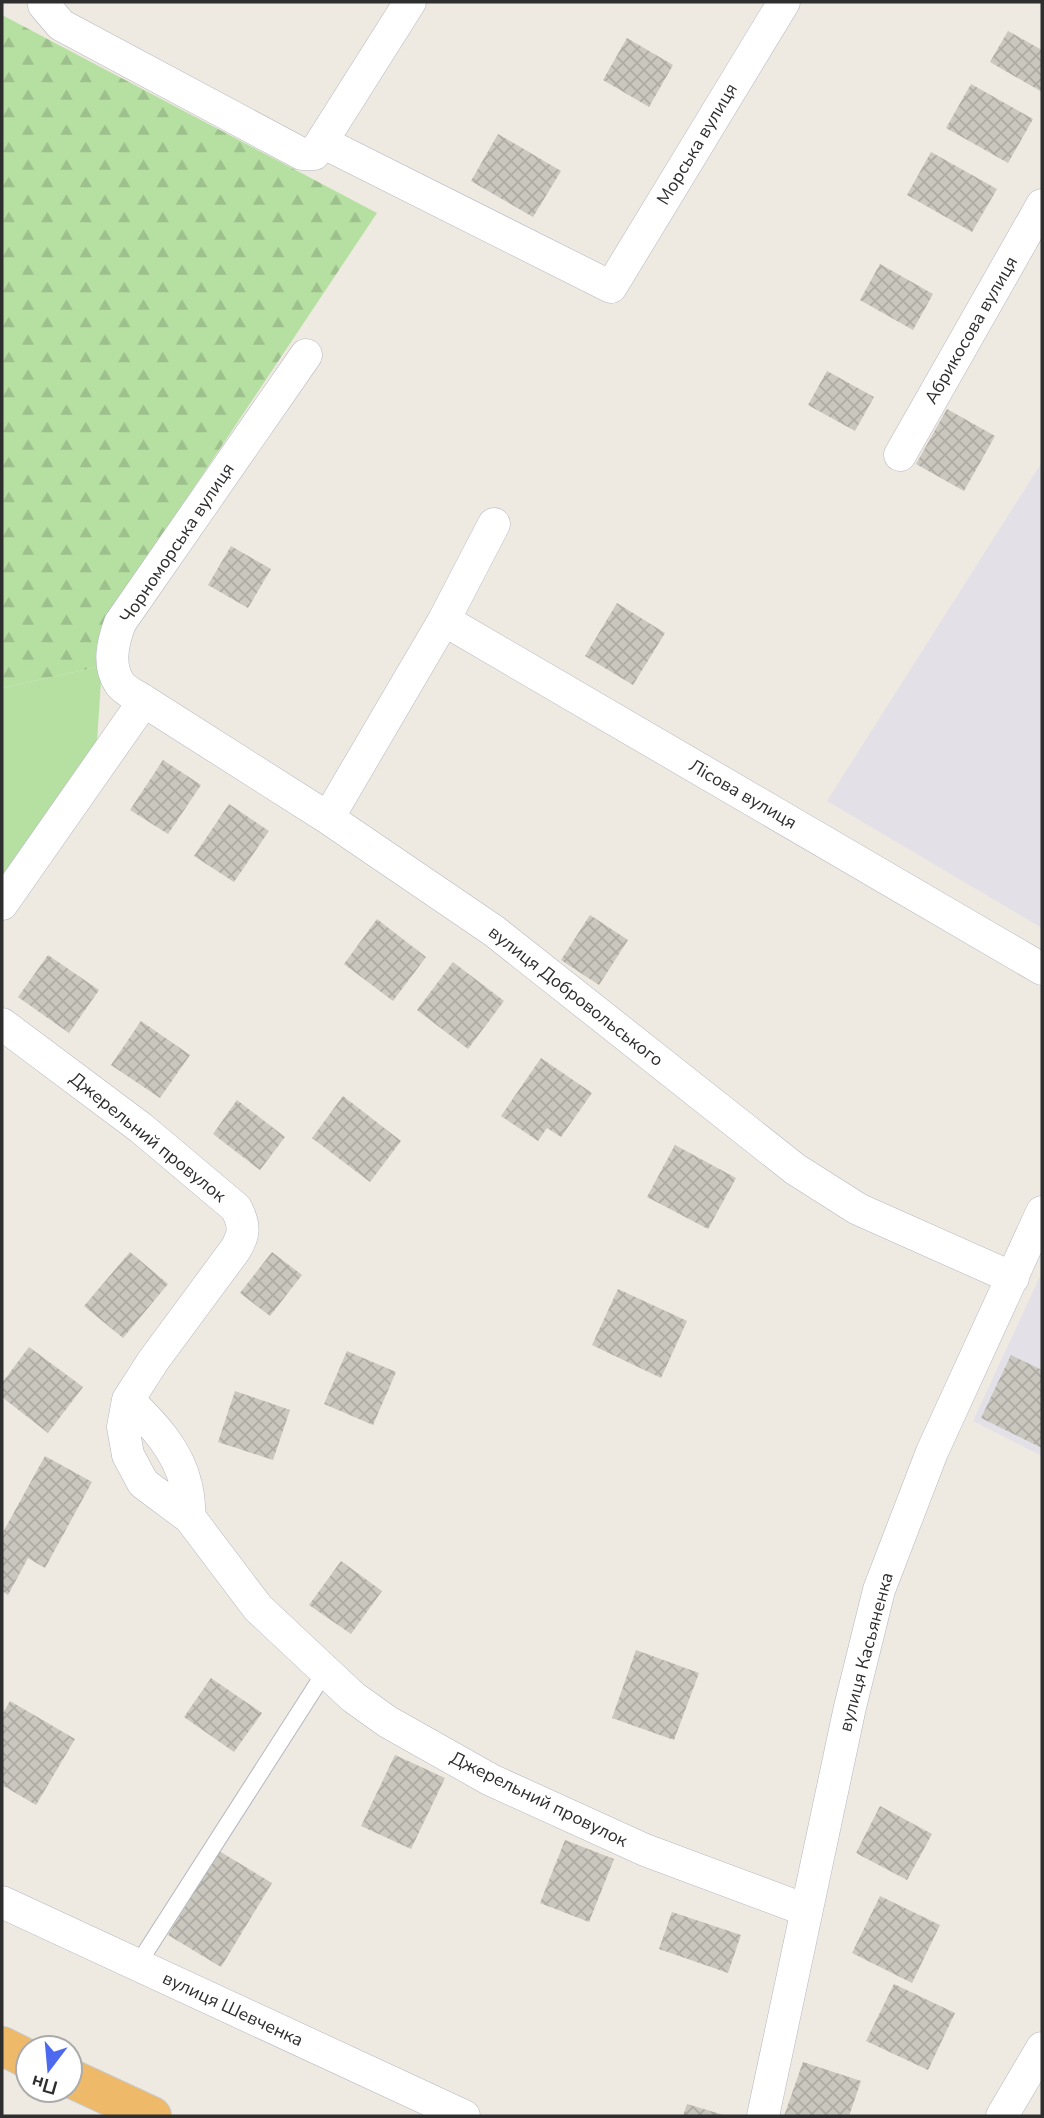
<svg xmlns="http://www.w3.org/2000/svg" width="1044" height="2118" viewBox="0 0 1044 2118" font-family="'Nunito Sans',sans-serif">
  <style>
    .industrial { fill: #e3e1e7 }
    .green { fill: #b6e0a2 }
    .forest { fill: url(#forest-firs) }
    .building { fill: url(#building-cross-hatch) }
    .lines { fill: none; stroke-linecap: round; stroke-linejoin: round }
    .service-casing { stroke: #b5b7c0; stroke-width: 18 }
    .minor-casing { stroke: #b5b7c0; stroke-width: 33 }
    .trunk-casing { stroke: #c9c9c9; stroke-width: 40 }
    .service { stroke: #fff; stroke-width: 16 }
    .minor { stroke: #fff; stroke-width: 32 }
    .trunk { stroke: #eeba69; stroke-width: 38 }
    .labels { text-anchor: middle; dominant-baseline: central; stroke-width: 5; stroke-linejoin: round; paint-order: stroke }
    .street-label { font-size: 18px; fill: #2e2e2e; stroke: #fff }
  </style>
  <defs>
    <pattern id="forest-firs" width="22" height="20" patternUnits="userSpaceOnUse" patternTransform="scale(1.75)"><rect width="22" height="20" fill="#b6e0a2"/><path d="M5 1l3.5 6h-7zM16 11l3.5 6h-7z" fill="#9dc08c"/></pattern>
    <pattern id="building-cross-hatch" width="8" height="8" patternUnits="userSpaceOnUse" patternTransform="scale(1.75)"><rect width="8" height="8" fill="#cac7bf"/><path d="M0 0l8 8M0 8l8-8" fill="none" stroke="#aeaba4"/></pattern>
  </defs>
  <rect width="100%" height="100%" fill="#eee9e1"/>
  <!-- industrial -->
  <path class="industrial" d="M 1042,462 L 1042,928 L 827,801 Z
    M 1042,1272 L 1042,1456 L 973,1421 Z"/>
  <!-- green -->
  <path class="green" d="M 102,666 L 96,756 L 2,875 L 2,688 Z"/>
  <!-- forest -->
  <path class="forest" d="M 2,15 L 377,213 L 101,627 L 102,666 L 2,688 Z"/>
  <!-- building -->
  <path class="building" d="M 1008,31 L 1042,50 L 1042,92 L 990,62 Z
    M 627,38 L 673,65 L 649,107 L 603,80 Z
    M 971,84 L 1033,119 L 1008,163 L 946,128 Z
    M 498,134 L 561,171 L 533,217 L 471,181 Z
    M 931,152 L 997,189 L 972,232 L 907,195 Z
    M 880,264 L 933,294 L 913,330 L 860,300 Z
    M 827,371 L 874,397 L 855,431 L 808,405 Z
    M 947,409 L 995,436 L 964,491 L 916,464 Z
    M 231,546 L 271,569 L 248,608 L 208,585 Z
    M 617,603 L 665,633 L 633,685 L 585,656 Z
    M 163,760 L 201,785 L 168,834 L 130,810 Z
    M 229,804 L 269,831 L 234,882 L 194,856 Z
    M 590,915 L 628,940 L 599,985 L 561,960 Z
    M 377,919 L 426,957 L 393,1001 L 344,964 Z
    M 48,955 L 99,990 L 69,1033 L 18,997 Z
    M 453,962 L 504,1001 L 468,1049 L 417,1010 Z
    M 141,1021 L 190,1055 L 160,1098 L 111,1065 Z
    M 541,1058 L 592,1093 L 561,1137 L 547,1128 L 538,1141 L 501,1116 Z
    M 343,1096 L 401,1141 L 370,1182 L 312,1138 Z
    M 237,1100 L 285,1137 L 260,1170 L 213,1134 Z
    M 675,1145 L 736,1178 L 708,1229 L 647,1197 Z
    M 130,1252 L 168,1284 L 123,1338 L 84,1306 Z
    M 272,1252 L 302,1275 L 270,1316 L 240,1293 Z
    M 618,1289 L 687,1321 L 661,1378 L 592,1345 Z
    M 29,1347 L 83,1387 L 48,1433 L 2,1397 L 2,1383 Z
    M 347,1351 L 396,1372 L 373,1425 L 324,1404 Z
    M 1011,1355 L 1042,1370 L 1042,1448 L 981,1418 Z
    M 235,1391 L 290,1410 L 273,1460 L 218,1442 Z
    M 45,1456 L 92,1482 L 45,1568 L 28,1558 L 8,1595 L 2,1591 L 2,1534 Z
    M 341,1561 L 382,1591 L 351,1634 L 309,1605 Z
    M 636,1650 L 699,1673 L 674,1740 L 612,1718 Z
    M 211,1678 L 262,1713 L 234,1752 L 184,1717 Z
    M 10,1701 L 75,1739 L 36,1805 L 2,1785 L 2,1715 Z
    M 395,1755 L 445,1778 L 411,1849 L 361,1826 Z
    M 880,1806 L 932,1834 L 907,1880 L 856,1853 Z
    M 565,1840 L 614,1859 L 589,1922 L 540,1903 Z
    M 219,1851 L 272,1883 L 221,1967 L 168,1935 Z
    M 880,1896 L 940,1925 L 912,1983 L 852,1953 Z
    M 672,1912 L 741,1935 L 728,1973 L 659,1949 Z
    M 894,1984 L 955,2013 L 928,2070 L 866,2041 Z
    M 803,2062 L 861,2081 L 849,2116 L 784,2116 Z
    M 687,2104 L 727,2116 L 683,2116 Z"/>
  <g class="lines">
    <defs>
      <path id="service" d="M 138,1964 L 325,1672"/>
      <path id="minor" d="M 44,2 L 44,5 L 61,25 L 302,154 L 314,154 L 410,2
        M 322,142 L 611,287 L 784,2
        M 900,455 L 1042,205
        M 444,620 L 1042,969
        M 144,701 L 328,818 L 494,931 L 795,1169 L 858,1209 L 1013,1278
        M 328,818 L 444,620 L 494,524
        M 2,904 L 144,701 C 137,696 125,691 120,684 C 107,665 113,642 120,623 L 306,355
        M 2,1024 L 141,1128 L 236,1208 C 245,1225 245,1234 235,1250 L 153,1361 L 128,1400 L 123,1427 L 128,1455 L 143,1483 L 190,1518 L 258,1608 L 353,1697 L 388,1722 L 491,1780 L 645,1850 L 806,1910
        M 128,1400 C 153,1424 178,1450 186,1485 C 189,1496 189,1508 190,1518
        M 2,1902 L 464,2116
        M 763,2116 L 850,1707 L 879,1590 L 932,1452 L 1042,1212
        M 1002,2116 L 1042,2048"/>
      <path id="trunk" d="M 2,2046 L 28,2059
        M 70,2078 L 152,2116"/>
    </defs>
    <!-- service casing -->
    <use href="#service" class="service-casing"/>
    <!-- minor casing -->
    <use href="#minor" class="minor-casing"/>
    <!-- trunk casing -->
    <use href="#trunk" class="trunk-casing"/>
    <!-- service -->
    <use href="#service" class="service"/>
    <!-- minor -->
    <use href="#minor" class="minor"/>
    <!-- trunk -->
    <use href="#trunk" class="trunk"/>
  </g>
  <g class="labels">
    <!-- street labels -->
    <g class="street-label">
      <text transform="translate(697 144) rotate(-59)">Морська вулиця</text>
      <text transform="translate(971 330) rotate(-60)">Абрикосова вулиця</text>
      <text transform="translate(177 543) rotate(-56)">Чорноморська вулиця</text>
      <text transform="translate(743 794) rotate(30)">Лісова вулиця</text>
      <text transform="translate(576 996) rotate(38)">вулиця Добровольського</text>
      <text transform="translate(148 1137) rotate(39)">Джерельний провулок</text>
      <text transform="translate(866 1652) rotate(-75)">вулиця Касьяненка</text>
      <text transform="translate(539 1799) rotate(26)">Джерельний провулок</text>
      <text transform="translate(233 2009) rotate(25)">вулиця Шевченка</text>
    </g>
  </g>
  <!-- border -->
  <rect width="1044" height="2118" fill="none" stroke="#2e2e2e" stroke-width="7"/>
  <!-- north arrow -->
  <g transform="translate(49 2069) rotate(196)"><circle r="33" fill="#ffffff" stroke="#ababab" stroke-width="2"/>
  <path d="M0-5L12 26L0 18L-12 26Z" fill="#4d69ef"/>
  <text y="-10" font-size="19" font-weight="bold" text-anchor="middle" fill="#2e2e2e">Пн</text>
  </g>
</svg>
